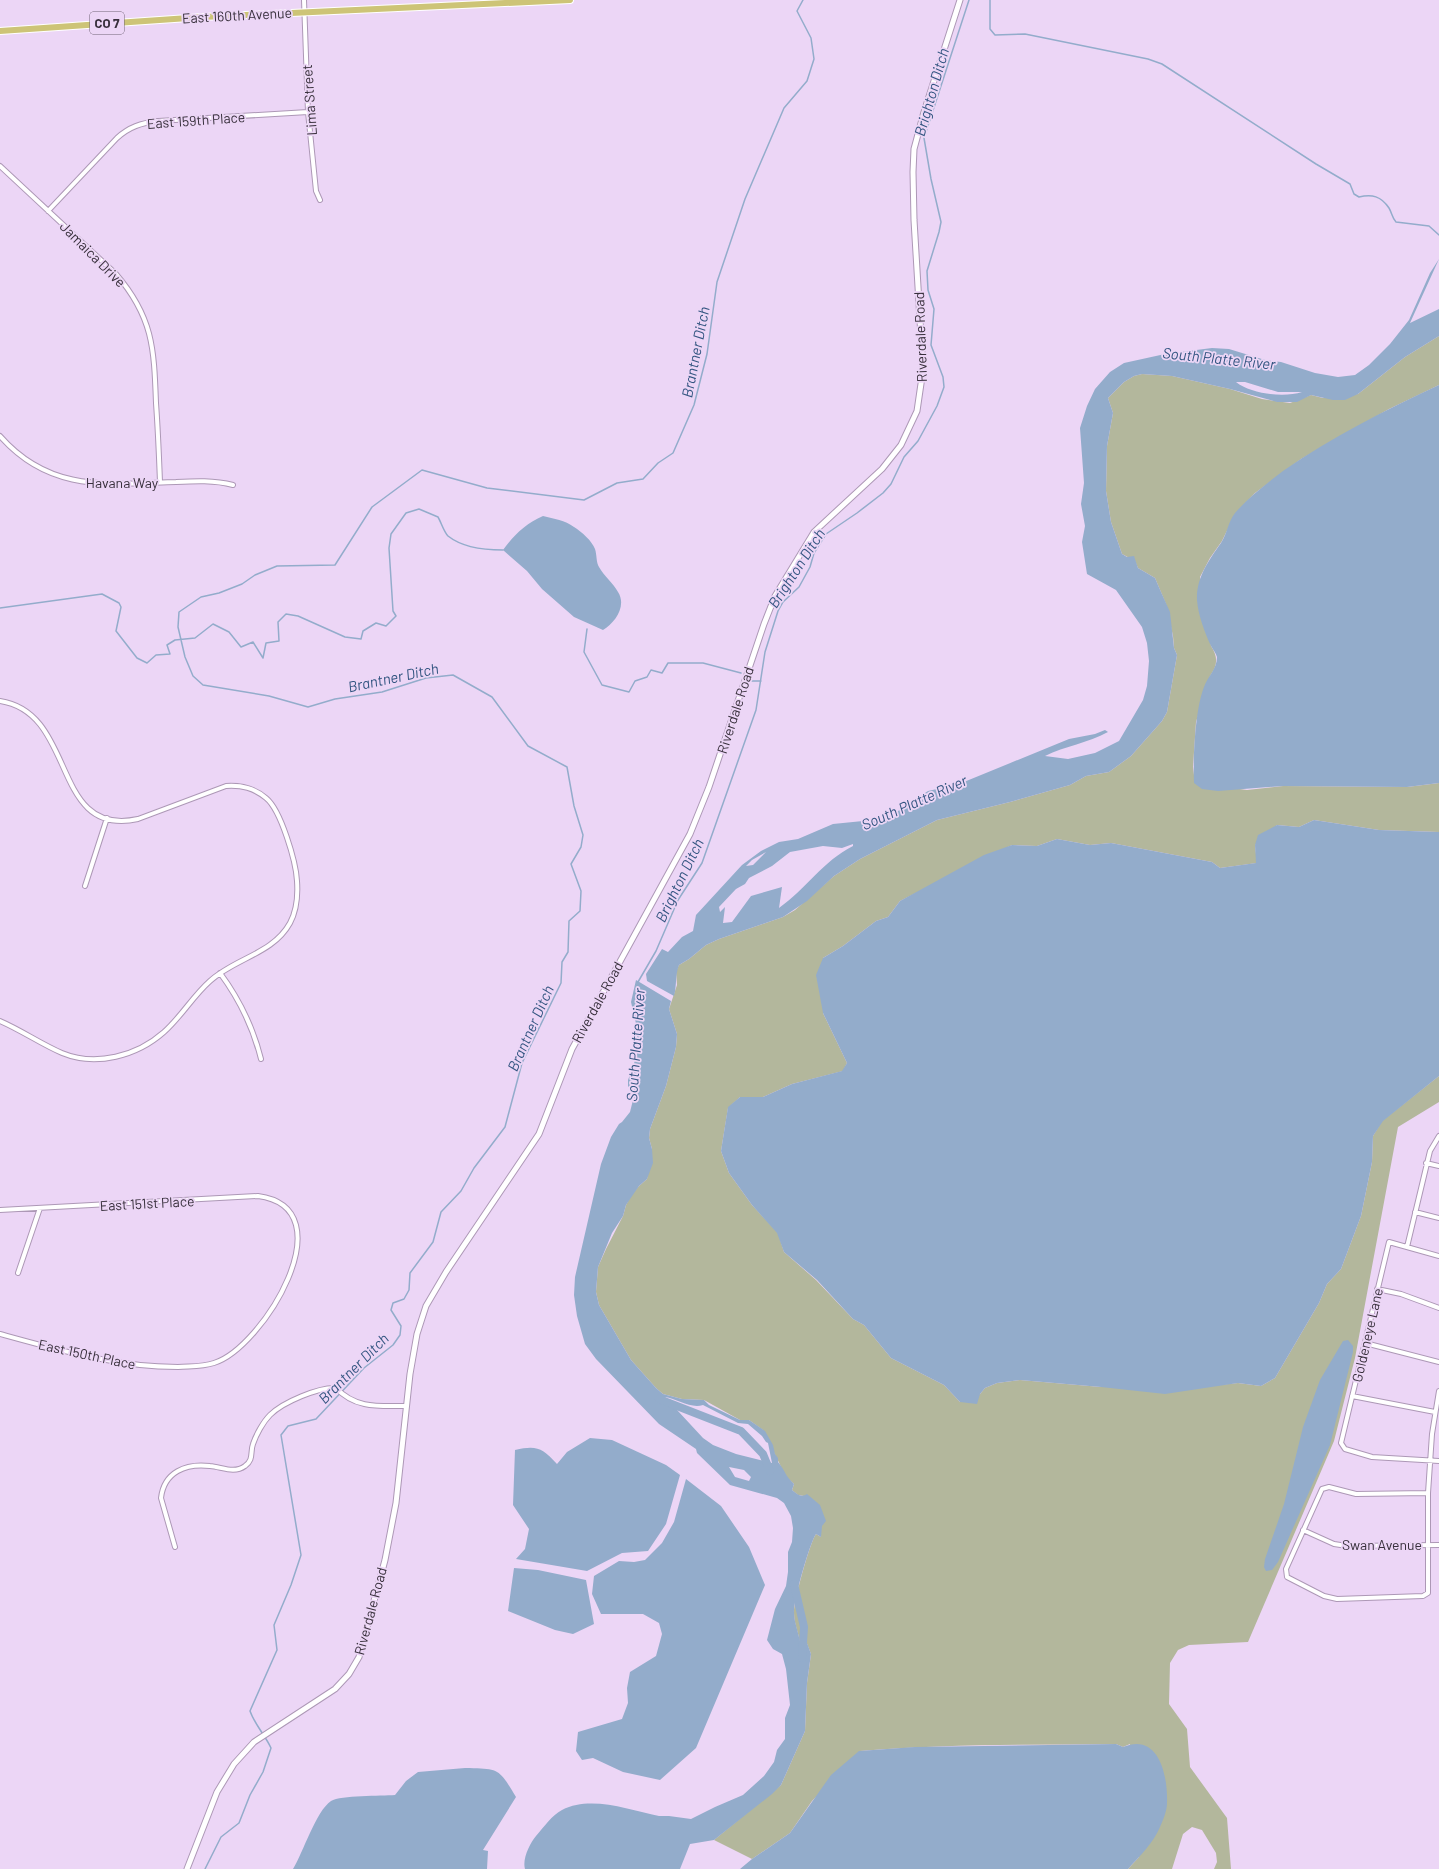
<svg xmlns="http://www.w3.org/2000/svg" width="1439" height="1869" viewBox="0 0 1439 1869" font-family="Barlow,sans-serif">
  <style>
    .green { fill: #b3b79c }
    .water { fill: #93accb; fill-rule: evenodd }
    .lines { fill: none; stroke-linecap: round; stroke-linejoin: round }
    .stream { stroke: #93accb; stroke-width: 1.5 }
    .river { stroke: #93accb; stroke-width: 8 }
    .minor-casing { stroke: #ad98b6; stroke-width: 6 }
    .tertiary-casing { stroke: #ad98b6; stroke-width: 7 }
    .primary-casing { stroke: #fff; stroke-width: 8 }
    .minor { stroke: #fff; stroke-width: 4 }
    .tertiary { stroke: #fff; stroke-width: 5 }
    .primary { stroke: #cdc477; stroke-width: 6 }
    .labels { text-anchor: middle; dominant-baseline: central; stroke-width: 3.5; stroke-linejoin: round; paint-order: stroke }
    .shield { fill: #ecd6f6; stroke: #6e6274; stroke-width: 1 }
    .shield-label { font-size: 13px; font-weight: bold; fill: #38303c }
    .street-label { font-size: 14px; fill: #38303c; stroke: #ecd6f6 }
    .water-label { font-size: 15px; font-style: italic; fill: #335581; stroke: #ecd6f6 }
  </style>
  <rect width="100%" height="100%" fill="#ecd6f6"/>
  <!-- green -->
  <path class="green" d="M 1439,336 L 1439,385 L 1389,409 L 1301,459 L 1255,493 L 1235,514 L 1222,541 L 1210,558 L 1200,577 L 1211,646 C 1218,657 1218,665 1210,676 L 1196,722 L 1193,767 L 1195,783 L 1247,790 L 1283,786 L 1407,787 L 1439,783 L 1439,832 L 1379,830 L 1314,820 L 1299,827 L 1277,825 L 1255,845 L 1257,863 L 1220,868 L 1212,862 L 1111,843 L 1090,845 L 1057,839 L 1037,846 L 1012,845 L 900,901 L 888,917 L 876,921 L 843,946 L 823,958 L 823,1013 L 847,1063 L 843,1071 L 792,1084 L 763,1097 L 740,1097 L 728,1108 L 721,1151 L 729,1173 L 752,1205 L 778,1233 L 784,1252 L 816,1280 L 853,1319 L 864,1325 L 891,1358 L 944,1385 L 960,1402 L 980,1394 L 985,1388 L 997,1383 L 1020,1380 L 1101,1387 L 1209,1386 L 1238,1383 L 1261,1386 L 1275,1378 L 1319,1303 L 1327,1284 L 1341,1269 L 1361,1216 L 1372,1162 L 1373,1136 L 1382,1121 L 1439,1076 L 1439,1102 L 1398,1127 L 1355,1358 L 1334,1441 L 1248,1642 L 1189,1645 L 1178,1650 L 1170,1663 L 1169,1704 L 1187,1729 L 1190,1767 L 1227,1818 L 1231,1869 L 1214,1869 L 1217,1862 L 1216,1853 L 1202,1830 L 1192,1827 L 1183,1834 L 1172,1869 L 1128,1869 L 1139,1857 L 1130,1744 L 1123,1747 L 1116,1744 C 1031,1745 945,1744 860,1751 L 812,1801 L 790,1833 L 752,1859 L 714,1840 L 781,1785 L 805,1731 L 807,1683 L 811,1654 L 806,1641 L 804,1648 L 800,1646 C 800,1635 794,1625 794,1613 C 793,1603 810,1542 816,1534 L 821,1537 L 804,1496 L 798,1495 L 792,1490 L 794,1484 L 786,1477 L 763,1430 L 749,1420 L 740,1420 L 704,1400 L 682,1399 L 663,1394 L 656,1388 L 631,1360 L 599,1305 L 596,1292 L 598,1267 L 606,1249 L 623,1216 L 626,1205 L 632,1194 L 639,1186 L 647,1179 L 652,1149 L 649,1138 L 650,1129 L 666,1086 L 676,1047 L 677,1034 L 669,1009 L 677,985 L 676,971 L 679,965 L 689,959 L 706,945 L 719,939 L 783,917 L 795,910 L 834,876 L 860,859 L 937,820 L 1010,802 L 1070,785 L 1086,776 L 1109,772 L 1131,756 L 1162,721 L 1167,712 L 1177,655 L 1174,648 L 1173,636 L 1166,604 L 1155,578 L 1138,568 L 1135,561 L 1122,554 L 1111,522 L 1106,491 L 1107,446 L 1113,413 L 1108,398 L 1124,382 L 1134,376 L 1142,374 L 1172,376 L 1230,389 L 1262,399 L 1290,403 L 1311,395 L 1323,398 L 1358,394 L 1405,357 Z"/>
  <!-- water -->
  <path class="water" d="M 1439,259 L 1410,323 L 1439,309 L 1439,336 L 1405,357 L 1358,394 L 1345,400 L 1333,400 L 1311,395 L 1297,402 L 1277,402 L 1230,389 L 1172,376 L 1142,374 L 1134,376 L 1124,382 L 1108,398 L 1113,413 L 1107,446 L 1106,491 L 1111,522 L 1122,554 L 1127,557 L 1134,556 L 1138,568 L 1155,578 L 1161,592 L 1170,612 L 1174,648 L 1177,655 L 1167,712 L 1162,721 L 1131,756 L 1109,772 L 1086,776 L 1070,785 L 1010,802 L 937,820 L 860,859 L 834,876 L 807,901 L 783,917 L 719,939 L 706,945 L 689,959 L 679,965 C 675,975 677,985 674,996 L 647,981 L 646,974 L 662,949 L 668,952 L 682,937 L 693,931 L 696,915 L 742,865 L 761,851 L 779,842 L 798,839 L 833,824 L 883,819 L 892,815 L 928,791 L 959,784 L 1069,739 L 1095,734 L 1105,730 L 1108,732 C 1088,743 1065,746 1045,756 L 1068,759 L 1095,753 L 1119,741 L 1143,700 L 1147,686 L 1149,661 L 1147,643 L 1142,627 L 1116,590 L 1087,574 L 1082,542 L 1085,526 L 1081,504 L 1084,483 L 1080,428 L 1087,406 L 1095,389 L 1110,372 L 1124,363 L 1165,354 L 1212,348 L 1229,349 L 1265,360 L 1281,362 L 1315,373 L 1338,377 L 1355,375 L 1369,365 L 1390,344 L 1409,320 L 1430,273 ZM 1236,382 L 1245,382 L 1278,392 L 1302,392 C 1284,398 1251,394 1236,382 ZM 853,844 L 853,846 C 823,861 806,889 779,908 L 782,887 L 751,896 L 732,922 L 723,923 L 725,907 L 720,912 L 719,907 L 736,889 L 745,884 L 749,878 L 772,866 L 790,852 L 823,846 L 842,848 ZM 766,852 L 753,865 L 746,866 L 752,860 Z
    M 1439,385 L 1439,783 L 1407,787 L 1283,786 L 1218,791 L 1202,789 L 1194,783 C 1193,758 1195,710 1204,687 C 1208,676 1217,669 1217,657 C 1216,653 1213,650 1211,646 C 1205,633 1198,615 1197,600 C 1196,578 1209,560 1221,543 C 1227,534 1228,522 1235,513 C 1249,497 1266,484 1283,471 C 1332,437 1385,410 1439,385 Z
    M 543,516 C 554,519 565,520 574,527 C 582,532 592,541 595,549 C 597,555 596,562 599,567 C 604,576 613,583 618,592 C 627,606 615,623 603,630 L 574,617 L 542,589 L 527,571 L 503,550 C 513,536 526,523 543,516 Z
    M 1314,820 L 1379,830 L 1439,832 L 1439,1076 L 1383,1121 L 1373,1136 L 1372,1162 L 1361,1216 L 1341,1269 L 1327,1284 L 1319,1303 L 1275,1378 L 1261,1386 L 1238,1383 L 1165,1394 L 1101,1387 L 1020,1380 L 997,1383 L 985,1388 L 980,1394 L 977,1404 L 960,1402 L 944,1385 L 891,1358 L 864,1325 L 853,1319 L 817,1280 L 784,1252 L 777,1233 L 752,1205 L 729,1173 L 721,1151 L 728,1107 L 740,1097 L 763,1097 L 792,1084 L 842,1071 L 847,1063 L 823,1013 L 816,975 L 823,958 L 843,946 L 876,921 L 888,917 L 900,901 L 984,855 L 1012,845 L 1037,846 L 1057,839 L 1090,845 L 1111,843 L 1212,862 L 1220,868 L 1256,863 L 1255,845 L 1258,835 L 1277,825 L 1299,827 Z
    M 636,980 L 671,1001 L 669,1009 L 677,1034 L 676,1047 L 666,1086 L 650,1129 L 649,1138 L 652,1149 L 653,1163 L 647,1179 L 639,1186 L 626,1205 L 623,1216 L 612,1233 L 598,1267 L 596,1292 L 599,1305 L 631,1360 L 656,1388 L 663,1394 L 682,1399 L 704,1400 L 709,1405 L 740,1420 L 749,1420 L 765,1431 L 773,1445 L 775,1454 L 778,1458 L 778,1462 C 785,1470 785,1476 794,1484 L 792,1490 C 797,1494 801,1498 807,1494 L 820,1505 L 826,1521 L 822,1526 L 821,1537 L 816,1534 C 810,1542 793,1602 794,1612 C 794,1624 800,1634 800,1646 L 804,1648 L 806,1640 L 811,1654 L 807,1683 L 805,1731 L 781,1785 L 772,1794 L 714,1840 L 690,1844 L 680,1869 L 525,1869 C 522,1859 530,1843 536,1836 C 544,1827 552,1815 562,1810 C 591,1795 629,1810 659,1816 L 669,1816 L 691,1819 L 715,1807 L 743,1795 L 764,1776 L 774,1762 L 777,1750 L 785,1739 L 785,1718 L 790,1705 L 786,1669 L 782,1654 L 773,1649 L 767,1640 L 775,1609 L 786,1586 L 788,1572 L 788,1552 L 792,1542 L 793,1528 L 791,1516 L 784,1503 L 777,1498 L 730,1485 L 697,1453 L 696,1449 L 659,1424 L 596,1359 L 585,1344 L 577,1316 L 574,1295 L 575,1277 L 601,1164 L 611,1137 L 619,1124 L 622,1122 L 630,1112 L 634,1096 L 634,1083 L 628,1087 L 628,1080 L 637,1055 L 637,1028 L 631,1002 ZM 665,1397 C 677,1399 691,1409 703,1405 L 738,1423 L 748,1424 L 762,1436 L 766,1442 L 768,1443 L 772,1463 L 736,1454 L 713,1445 L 703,1438 ZM 729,1467 L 744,1470 L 751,1477 L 749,1481 L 735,1477 Z
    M 1348,1340 L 1353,1346 L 1353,1352 L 1330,1445 L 1278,1562 L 1272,1570 L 1266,1571 L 1264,1567 L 1265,1559 L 1284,1504 L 1303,1427 L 1320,1380 L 1343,1341 Z
    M 590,1438 L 612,1440 L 666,1465 L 680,1475 L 666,1524 L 648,1551 L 622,1553 L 587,1571 L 516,1559 L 525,1549 L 529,1529 L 513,1505 L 515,1450 C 537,1445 542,1448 557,1464 L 567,1452 Z
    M 686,1479 L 721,1506 L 749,1547 L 765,1585 L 696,1748 L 660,1780 L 623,1772 L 593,1758 L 582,1760 L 576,1751 L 578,1732 L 622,1719 L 628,1703 L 627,1688 L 630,1672 L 656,1656 L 662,1634 L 659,1623 L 643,1614 L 601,1614 L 592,1594 L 594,1576 L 619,1561 L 634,1562 L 645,1560 L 662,1543 L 674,1522 Z
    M 514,1568 L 538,1570 L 586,1580 L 594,1624 L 573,1634 L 555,1630 L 508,1611 Z
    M 1116,1744 L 1123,1747 C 1159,1732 1168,1776 1167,1803 C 1167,1811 1163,1820 1160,1827 C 1154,1842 1139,1857 1128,1869 L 740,1869 L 752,1859 L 790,1833 L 831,1775 L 859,1751 L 915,1747 Z
    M 465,1768 C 499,1769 498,1767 516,1797 L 483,1850 L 488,1851 L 487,1869 L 293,1869 C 303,1853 316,1811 331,1801 C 341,1795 381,1796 395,1795 L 406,1781 L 418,1772 Z"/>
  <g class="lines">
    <!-- stream -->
    <path class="stream" d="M 990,0 L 990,29 L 995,35 L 1025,34 L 1148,59 L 1162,64 L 1316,164 L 1350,184 L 1354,194 L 1359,197 C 1372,194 1381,196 1389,208 C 1392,213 1392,218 1396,222 L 1429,226 L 1439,235
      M 0,608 L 102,594 L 119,603 L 121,607 L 116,631 L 137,658 L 147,663 L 156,655 L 170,654 L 167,645 L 175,640 L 195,638 L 213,624 L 229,632 L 241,647 L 253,642 L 263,658 L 266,643 L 279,641 L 278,622 L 286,614 L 298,616 L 345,637 L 361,639 L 363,631 L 376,623 L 386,626 L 396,616 L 393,611 L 389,548 L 391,534 L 406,513 L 419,509 L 438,517 C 441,522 444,532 448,536 C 463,548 485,550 503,550
      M 587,629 L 584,652 L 602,685 L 629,692 L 635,681 L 647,677 L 651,670 L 662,673 L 668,663 L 703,663 L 741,673
      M 751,681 L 761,681
      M 638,982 L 656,951 L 678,900 L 702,863 L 756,710 L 765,652 L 778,611 L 783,602 L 799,587 L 810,567 L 814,553 L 826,534 L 857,513 L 883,493 L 891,484 L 904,457 L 918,441 L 937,406 L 944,387 L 943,377 L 931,345 L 934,309 L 928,290 L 927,271 L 939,232 L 941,222 L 931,179 L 924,138 L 969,0
      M 205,1869 L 221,1837 L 239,1823 L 250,1795 L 263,1772 L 271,1748 C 265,1735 255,1725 250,1711 L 277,1650 L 274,1625 L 291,1585 L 301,1555 L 281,1435 L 288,1426 L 316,1419 L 364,1368 L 393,1345 L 400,1335 L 401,1326 L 391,1310 L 393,1303 L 404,1299 L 409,1290 L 410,1273 L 433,1242 L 441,1212 L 461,1191 L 474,1168 L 505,1127 L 522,1063 L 561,983 L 562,962 L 568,952 L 569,921 L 580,911 L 581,891 L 571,864 L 581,847 L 583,835 L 574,806 L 567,767 L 528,746 L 492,697 L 453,675 L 426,678 L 382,692 L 335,699 L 308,707 L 269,696 L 203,685 L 193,676 L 185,657 L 178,627 L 179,612 L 201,597 L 219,593 L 242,584 L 255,575 L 277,566 L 335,565 L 372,507 L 422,470 L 487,488 L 584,500 L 617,483 L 643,479 L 658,463 L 673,453 L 694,405 L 707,354 L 717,282 L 745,199 L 784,108 L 807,81 L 814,59 L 811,38 L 797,11 L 803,0"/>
    <!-- river -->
    <path class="river" d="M 659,1399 L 741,1431 L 763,1454 L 770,1471
      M 794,1584 L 804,1627 L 802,1658"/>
    <defs>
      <path id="minor" d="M 304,0 L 308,112 L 316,191 L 320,200
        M 0,166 L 116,274 C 153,317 154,348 156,403 C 158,430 159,456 160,482
        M 48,211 L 117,138 C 129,127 141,123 158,121 L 308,112
        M 0,436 C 50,493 108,484 176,482 C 195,481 214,480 233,485
        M 0,701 C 78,713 50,838 138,819 L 226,786 C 242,785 254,788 266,798 C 281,810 296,862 297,881 C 298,895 297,910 290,923 C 273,954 235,958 210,981 C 193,996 181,1017 164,1032 C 137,1056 96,1067 62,1053 C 41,1044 21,1030 0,1021
        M 85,886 L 107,818
        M 220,973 C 240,1000 253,1027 261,1059
        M 1426,1163 L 1439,1166
        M 0,1210 L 258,1196 C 348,1208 263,1348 214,1363 C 202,1367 190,1366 178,1367 C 117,1367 58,1350 0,1334
        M 1415,1212 L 1439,1218
        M 1407,1247 L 1430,1151 L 1439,1136
        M 1439,1256 L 1389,1242 L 1341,1443 L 1345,1449 L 1372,1457 L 1439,1461
        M 18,1273 L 40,1208
        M 1377,1289 L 1401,1294 L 1439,1308
        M 1365,1343 L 1439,1362
        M 1352,1396 L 1435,1412
        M 1428,1493 L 1356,1494 L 1329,1487 L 1322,1489 L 1286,1569 L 1287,1577 L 1324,1596 L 1337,1599 L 1423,1596 L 1428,1593 L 1428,1493 L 1432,1434 L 1439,1391
        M 1303,1530 L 1334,1544 L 1347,1546 L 1439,1545
        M 175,1547 L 161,1498 C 164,1472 186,1463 210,1466 C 222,1467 234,1474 245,1466 C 254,1460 250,1452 253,1444 C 256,1435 263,1422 270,1415 C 283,1402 319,1387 336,1388 C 356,1409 379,1406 406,1406"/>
      <path id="tertiary" d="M 187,1869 L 217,1792 L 234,1764 L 254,1742 L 335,1689 L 349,1674 L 359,1657 L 385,1560 L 396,1503 L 410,1374 L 417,1334 L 426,1306 L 446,1272 L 539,1134 L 572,1049 L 690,834 L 709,787 L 764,624 L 775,596 L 814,532 L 882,469 L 901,445 L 917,411 L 923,370 L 914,220 L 913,172 L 914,149 L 924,112 L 960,0"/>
      <path id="primary" d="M 0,31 L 203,17 L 570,0"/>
    </defs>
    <!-- minor casing -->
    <use href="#minor" class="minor-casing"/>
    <!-- tertiary casing -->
    <use href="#tertiary" class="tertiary-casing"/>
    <!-- primary casing -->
    <use href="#primary" class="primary-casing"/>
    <!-- minor -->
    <use href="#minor" class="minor"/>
    <!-- tertiary -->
    <use href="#tertiary" class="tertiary"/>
    <!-- primary -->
    <use href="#primary" class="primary"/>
  </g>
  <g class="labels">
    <!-- shield labels -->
    <rect class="shield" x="90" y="12" width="34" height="22" rx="3"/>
    <g class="shield-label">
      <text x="107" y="23">CO 7</text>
    </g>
    <!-- street labels -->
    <g class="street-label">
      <text transform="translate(237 15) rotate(-3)">East 160th Avenue</text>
      <text transform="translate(309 100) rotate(-94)">Lima Street</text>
      <text transform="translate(196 120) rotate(-4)">East 159th Place</text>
      <text transform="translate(93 254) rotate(45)">Jamaica Drive</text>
      <text transform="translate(920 337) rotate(-92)">Riverdale Road</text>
      <text x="122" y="482">Havana Way</text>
      <text transform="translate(735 710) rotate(-72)">Riverdale Road</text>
      <text transform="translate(597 1002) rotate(-61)">Riverdale Road</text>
      <text transform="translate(147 1203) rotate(-3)">East 151st Place</text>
      <text transform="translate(1367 1335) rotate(-77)">Goldeneye Lane</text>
      <text transform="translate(87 1354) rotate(12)">East 150th Place</text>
      <text x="1382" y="1544">Swan Avenue</text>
      <text transform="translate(370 1611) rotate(-75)">Riverdale Road</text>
    </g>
    <!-- water labels -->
    <g class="water-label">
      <text transform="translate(931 92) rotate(-74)">Brighton Ditch</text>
      <text transform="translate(695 352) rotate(-79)">Brantner Ditch</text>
      <text transform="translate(1219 358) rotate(6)">South Platte River</text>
      <text transform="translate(796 568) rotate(-57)">Brighton Ditch</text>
      <text transform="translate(393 677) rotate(-12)">Brantner Ditch</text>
      <text transform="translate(914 802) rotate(-24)">South Platte River</text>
      <text transform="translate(679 880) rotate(-64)">Brighton Ditch</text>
      <text transform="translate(530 1028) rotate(-66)">Brantner Ditch</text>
      <text transform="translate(635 1045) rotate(-86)">South Platte River</text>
      <text transform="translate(353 1368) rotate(-45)">Brantner Ditch</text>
    </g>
  </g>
</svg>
